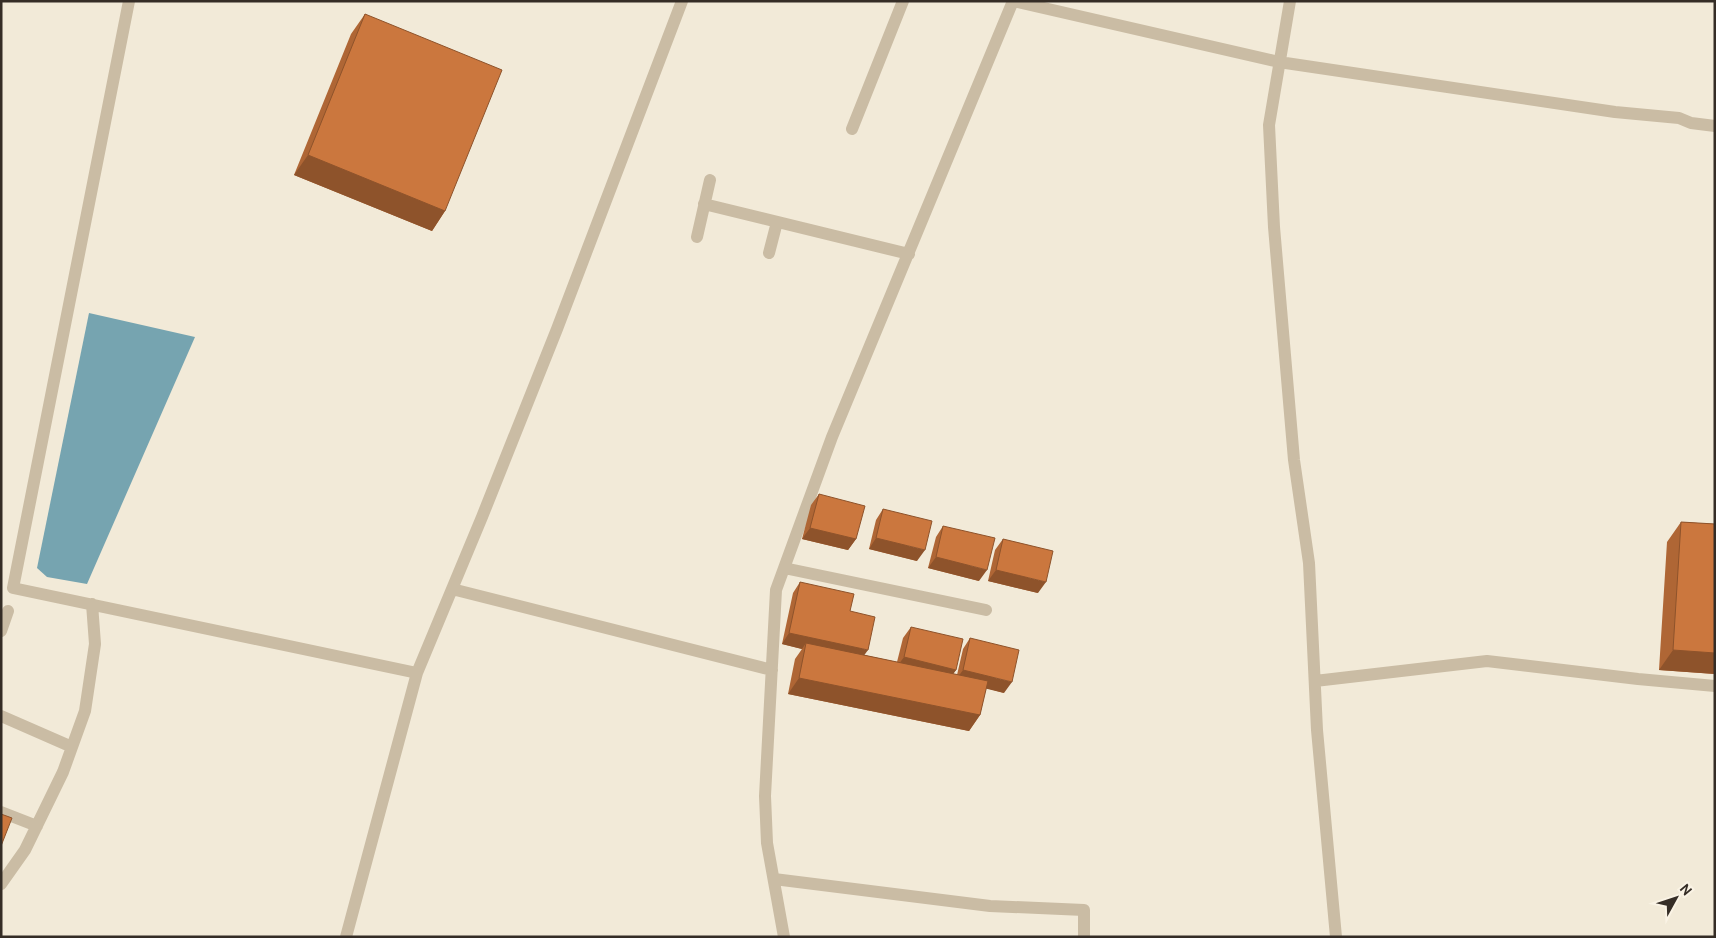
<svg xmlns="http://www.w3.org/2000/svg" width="1716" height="938" viewBox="0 0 1716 938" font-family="Cabin,sans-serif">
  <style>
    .water { fill: #76a4b0 }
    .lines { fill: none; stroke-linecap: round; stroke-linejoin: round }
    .minor { stroke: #cabca4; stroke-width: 12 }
    .wall { fill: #af6635 }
    .shaded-wall { fill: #8e532b }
    .building { fill: #cb773e; stroke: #8e532b }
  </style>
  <rect width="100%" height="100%" fill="#f2ead8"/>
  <!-- water -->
  <path class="water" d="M 89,313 L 195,337 L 87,584 L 47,577 L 37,568 Z"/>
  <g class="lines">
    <!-- minor -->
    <path class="minor" d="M 129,1 L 13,588 L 417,673 L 346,937
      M 1290,1 L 1269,125 L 1274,227 L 1294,460 L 1309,563 L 1317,730 L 1336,937
      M 852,129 L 903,1
      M 704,204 L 909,254
      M 697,237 L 710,180
      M 769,253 L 777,222
      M 784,568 L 986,610
      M 452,589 L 772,670
      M 1,631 L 8,611
      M 417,673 L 482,517 L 557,329 L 682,1
      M 1315,681 L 1487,661 L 1638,679 L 1715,686
      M 1,716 L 72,747
      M 1,812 L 37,826
      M 774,879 L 990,906 L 1084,910 L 1084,937
      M 1,884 L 25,850 L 63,772 L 85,711 L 95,644 L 92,604
      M 784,937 L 767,843 L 765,796 L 776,590 L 832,437 L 1013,1 L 1279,62 L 1615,112 L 1679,118 L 1691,123 L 1715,126"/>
  </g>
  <!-- wall -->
  <path class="wall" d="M 365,14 L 445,211 L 432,231 L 294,175 L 351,34 Z
    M 819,494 L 856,539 L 848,550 L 802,539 L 811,505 Z
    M 883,509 L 917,561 L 869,549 L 876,520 Z
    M 1681,522 L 1715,524 L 1715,674 L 1659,670 L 1667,542 Z
    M 943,526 L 979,581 L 928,568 L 936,537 Z
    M 1003,539 L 1038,593 L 988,581 L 995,550 Z
    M 800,582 L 850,611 L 864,655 L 897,662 L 903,638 L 911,627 L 956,670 L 953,674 L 957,675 L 963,649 L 970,638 L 1004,693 L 986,688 L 980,715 L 969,731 L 788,694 L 795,659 L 802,649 L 782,644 L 793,593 Z"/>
  <!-- shaded-wall -->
  <path class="shaded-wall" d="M 308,155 L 445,211 L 432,231 L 294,175 Z
    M 810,528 L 856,539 L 848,550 L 802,539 Z
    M 876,538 L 925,550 L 917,561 L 869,549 Z
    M 936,557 L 987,570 L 979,581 L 928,568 Z
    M 996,570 L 1046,582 L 1038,593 L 988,581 Z
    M 789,633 L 868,650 L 860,661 L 806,643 L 802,649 L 782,644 Z
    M 1673,650 L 1715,653 L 1715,674 L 1659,670 Z
    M 904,657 L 956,670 L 948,681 L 896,668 Z
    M 963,670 L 1012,682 L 1004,693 L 955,681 Z
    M 799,678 L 980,715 L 969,731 L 788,694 Z"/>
  <!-- building -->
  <path class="building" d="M 365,14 L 502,70 L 445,211 L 308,155 Z
    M 819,494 L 865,506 L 856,539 L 810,528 Z
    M 883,509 L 932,521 L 925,550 L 876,538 Z
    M 1681,522 L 1715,524 L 1715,653 L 1673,650 Z
    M 943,526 L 995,538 L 987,570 L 936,557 Z
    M 1003,539 L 1053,551 L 1046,582 L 996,570 Z
    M 800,582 L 854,594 L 850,611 L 875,617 L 868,650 L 789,633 Z
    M 911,627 L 963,639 L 956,670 L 904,657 Z
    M 970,638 L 1019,650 L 1012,682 L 963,670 Z
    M 806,643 L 988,681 L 980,715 L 799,678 Z
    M 1,814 L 12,818 L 1,846 Z"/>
  <!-- border -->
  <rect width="1716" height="938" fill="none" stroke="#352d26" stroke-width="5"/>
  <!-- north arrow -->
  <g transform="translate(1676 898) rotate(50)" stroke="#faf3e5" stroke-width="4" paint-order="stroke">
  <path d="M0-4L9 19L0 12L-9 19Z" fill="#352d26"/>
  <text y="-8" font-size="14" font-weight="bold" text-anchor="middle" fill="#352d26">N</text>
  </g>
</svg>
